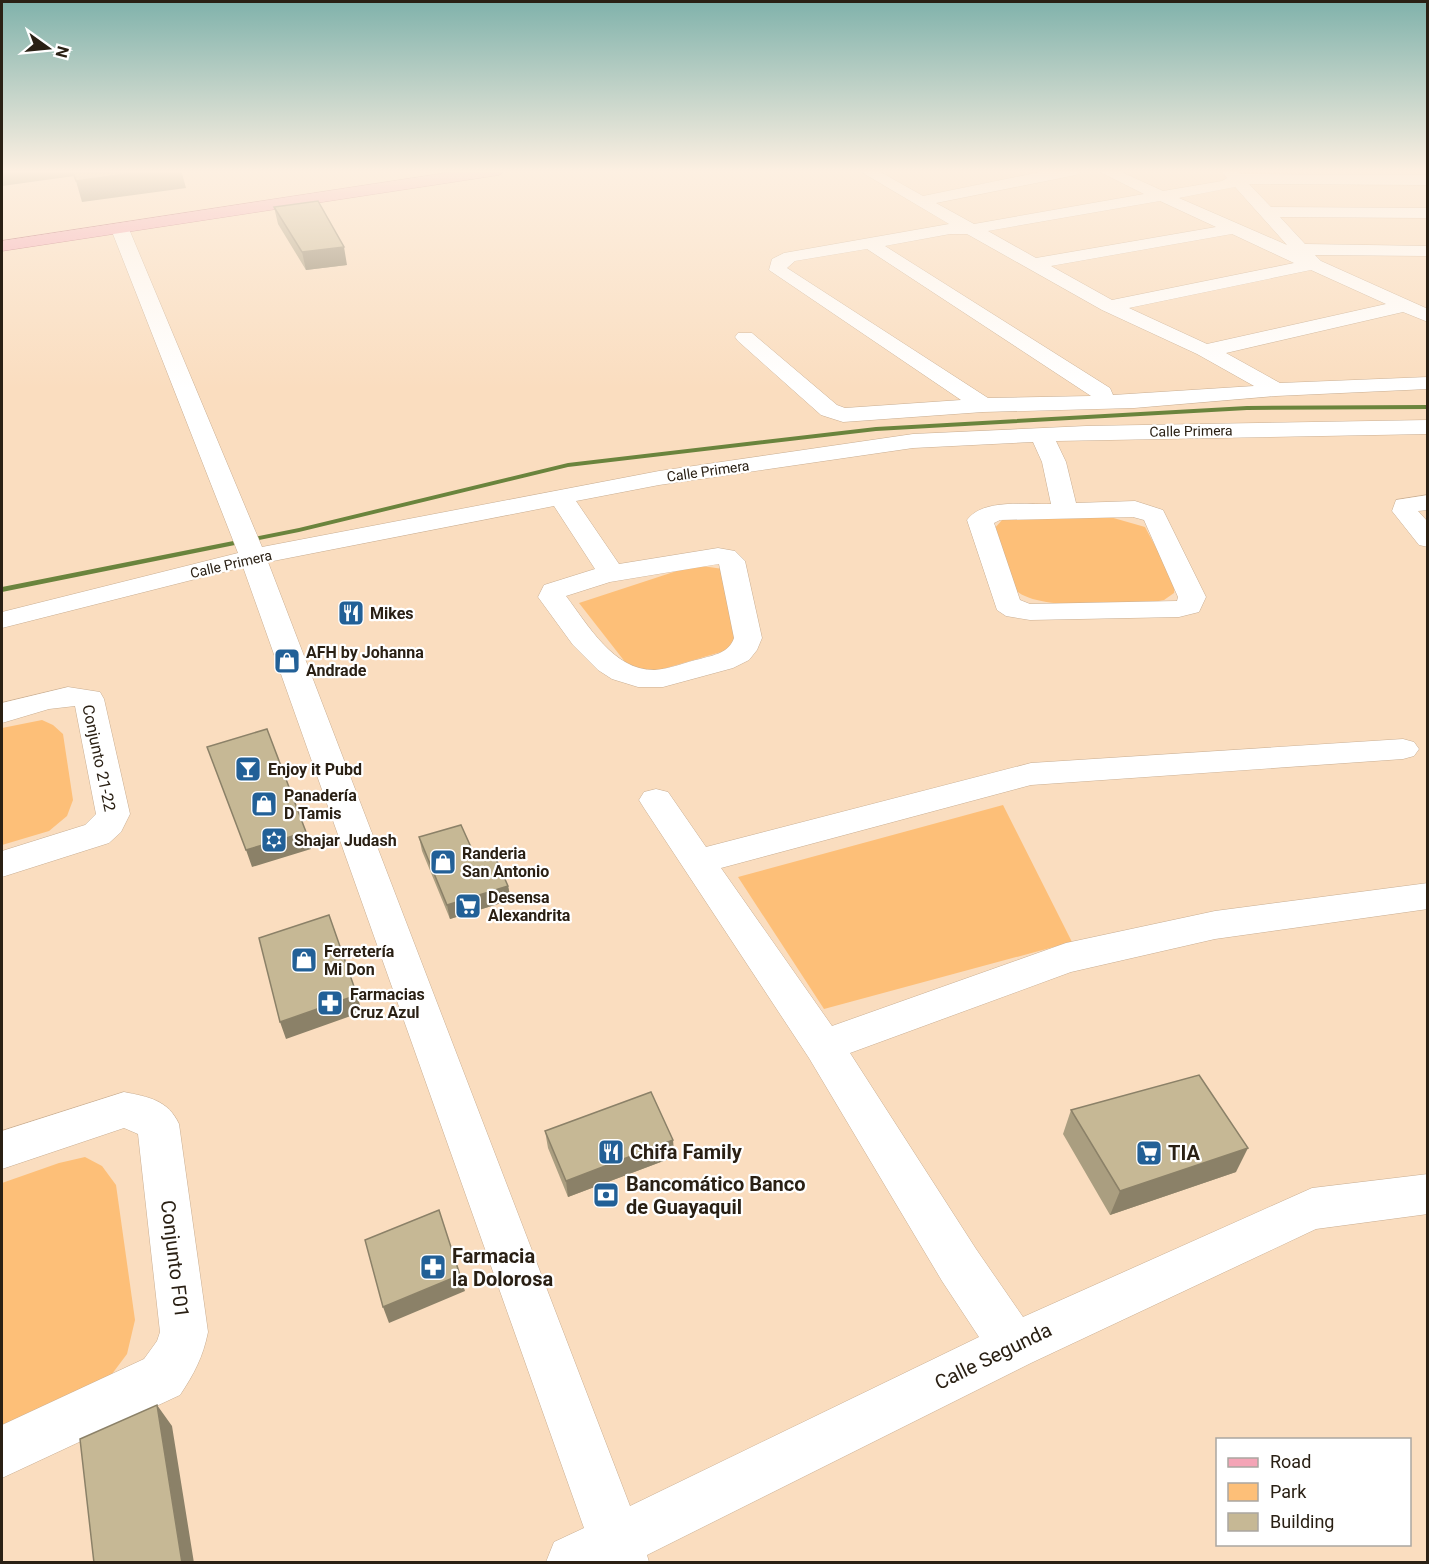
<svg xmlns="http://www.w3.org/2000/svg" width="1429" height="1564" viewBox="0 0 1429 1564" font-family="Roboto,sans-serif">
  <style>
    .green { fill: #fdbf78 }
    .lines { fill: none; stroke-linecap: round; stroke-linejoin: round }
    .stream { fill: #6a843d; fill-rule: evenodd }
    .minor-casing { stroke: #c9ae92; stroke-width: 1 }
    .major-casing { stroke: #a84f5d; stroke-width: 1 }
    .minor { fill: #fff; fill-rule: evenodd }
    .major { fill: #f4a4b6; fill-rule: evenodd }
    .wall { fill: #aa9e80 }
    .shaded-wall { fill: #8b8168 }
    .building { fill: #c6b895; stroke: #8b8168; stroke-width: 1.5 }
    .labels { text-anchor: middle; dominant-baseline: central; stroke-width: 4.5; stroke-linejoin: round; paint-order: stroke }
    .far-street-label { font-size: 14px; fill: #2a2014; stroke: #fff }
    .poi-label { font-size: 16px; font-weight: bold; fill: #2a2014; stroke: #fff; text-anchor: start }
    .street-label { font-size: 16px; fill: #2a2014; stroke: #fff }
    .near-poi-label { font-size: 20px; font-weight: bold; fill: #2a2014; stroke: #fff; text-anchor: start }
    .near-street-label { font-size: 20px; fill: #2a2014; stroke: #fff }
  </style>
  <rect width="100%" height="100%" fill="#faddbf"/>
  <!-- green -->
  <path class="green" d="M 1110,517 L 1145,527 L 1175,583 L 1174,593 L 1164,600 L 1148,603 C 1119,603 1030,612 1013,587 C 1004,574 999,545 993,530 L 1003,519 Z
    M 695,565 L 723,569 L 738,647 L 649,673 L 629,667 L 579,603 Z
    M 42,720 L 53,725 L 63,734 L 73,800 L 67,816 L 49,831 L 2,845 L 2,728 Z
    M 1003,805 L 1072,942 L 824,1009 L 738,877 Z
    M 85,1157 L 102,1166 L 116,1185 L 135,1320 L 127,1354 L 103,1386 L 2,1428 L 2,1183 L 59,1163 Z"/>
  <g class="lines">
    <!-- stream -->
    <path class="stream" d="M 1428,405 L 1428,409 L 1247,410 L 876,431 L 568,467 L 299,532 L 2,592 L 2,587 L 299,528 L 568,463 L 876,427 L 1247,406 Z"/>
    <defs>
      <path id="minor" d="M 858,170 L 877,170 L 923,196 L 1050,170 L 1083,170 L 1076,175 L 936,203 L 974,224 L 1144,194 L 1096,170 L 1117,170 L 1163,191 L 1222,181 L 1227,178 L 1221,170 L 1237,170 L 1241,174 L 1428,175 L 1428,185 L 1249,184 L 1271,207 L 1428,208 L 1428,218 L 1280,217 L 1305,244 L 1428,246 L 1428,256 L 1315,255 L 1321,261 L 1428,309 L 1428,322 L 1403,312 L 1226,353 L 1280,383 L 1428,377 L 1428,389 L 1276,396 L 1134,408 L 983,412 L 843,422 L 821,415 L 738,341 L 735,337 L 738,333 L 752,333 L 837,405 L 845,408 L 961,400 L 769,270 L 772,259 L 784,253 L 949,224 ZM 1235,187 L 1287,245 L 1179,198 ZM 1160,201 L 1216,227 L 1036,258 L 988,231 ZM 950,234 L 967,234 L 1102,310 L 1197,354 L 1254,386 L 1113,395 L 1110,388 L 885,246 ZM 1232,234 L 1294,263 L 1112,300 L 1051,266 ZM 867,249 L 1091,396 L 988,398 L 787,268 L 795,261 ZM 1311,270 L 1386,304 L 1207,344 L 1129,308 Z
        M 120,224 L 129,229 L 262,547 L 659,471 L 913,434 L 1086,426 L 1428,420 L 1428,434 L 1056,441 L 1066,462 L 1076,503 L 1135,501 L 1163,510 L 1206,597 L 1199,612 L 1179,617 L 1030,620 L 1006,616 L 997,610 L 967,520 C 983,498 1027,505 1051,504 L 1042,462 L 1033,442 L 913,448 L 659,485 L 576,501 L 619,564 L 718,548 L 735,551 L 745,561 L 762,638 L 757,650 L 749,660 L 733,668 L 663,687 L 638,687 L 612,679 L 598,670 L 573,645 L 538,597 L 544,585 L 595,569 L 554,506 L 268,562 L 630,1506 L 979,1337 L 942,1281 L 809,1058 L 644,808 L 639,800 L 644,792 L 656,789 L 668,792 L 706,847 L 1031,763 L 1403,739 L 1414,742 L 1419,749 L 1414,756 L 1403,759 L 1031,785 L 721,868 L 832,1026 L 1066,943 L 1215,911 L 1428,883 L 1428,909 L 1215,939 L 1071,972 L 850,1053 L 976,1249 L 1023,1317 L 1312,1188 L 1428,1174 L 1428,1214 L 1316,1229 L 1031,1363 L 647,1555 L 649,1562 L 546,1562 L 554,1542 L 584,1528 L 243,567 L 2,628 L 2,612 L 238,553 L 111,229 ZM 1133,517 L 1144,520 L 1178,597 L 1177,601 L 1030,604 L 1020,600 L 994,523 L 1000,520 ZM 719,564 L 734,638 C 729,653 714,655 700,659 C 686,662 670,669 655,670 C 614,671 588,625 566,596 L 610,582 Z
        M 1428,495 L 1428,510 L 1418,511 L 1428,522 L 1428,547 L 1419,545 L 1392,511 L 1396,500 Z
        M 68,687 L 100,692 L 104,699 L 130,814 L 121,832 L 109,843 L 2,877 L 2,851 L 85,825 L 96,814 L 75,706 L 49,709 L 2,723 L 2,703 Z
        M 124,1092 C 149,1097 168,1100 179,1124 L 208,1332 C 203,1357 194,1374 180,1395 L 2,1478 L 2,1425 L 144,1359 L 157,1341 L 160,1332 L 138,1134 L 124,1128 L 2,1169 L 2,1131 Z"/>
      <path id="major" d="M 465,170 L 506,170 L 499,175 L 2,251 L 2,241 Z"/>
    </defs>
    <!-- minor casing -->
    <use href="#minor" class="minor-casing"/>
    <!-- major casing -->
    <use href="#major" class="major-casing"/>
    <!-- minor -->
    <use href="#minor" class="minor"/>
    <!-- major -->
    <use href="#major" class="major"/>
  </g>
  <!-- wall -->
  <path class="wall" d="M 274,207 L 347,265 L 306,270 L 278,224 Z
    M 419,837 L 475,856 L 508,886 L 511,900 L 450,919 L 422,851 Z
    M 1071,1110 L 1236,1172 L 1110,1215 L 1063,1134 Z
    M 545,1131 L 673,1140 L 674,1157 L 568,1197 L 548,1148 Z"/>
  <!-- shaded-wall -->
  <path class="shaded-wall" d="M 2,170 L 72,170 L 74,176 L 2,186 Z
    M 157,170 L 181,170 L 186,188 L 82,202 L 76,181 Z
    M 344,247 L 347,265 L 306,270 L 302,252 Z
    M 306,832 L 311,849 L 252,867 L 246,850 Z
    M 508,886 L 511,900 L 450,919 L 447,905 Z
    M 357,995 L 362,1012 L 286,1039 L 280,1022 Z
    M 673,1140 L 674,1157 L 568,1197 L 566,1181 Z
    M 1248,1148 L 1236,1172 L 1110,1215 L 1120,1191 Z
    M 460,1275 L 465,1291 L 389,1323 L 383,1307 Z
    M 157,1405 L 172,1426 L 194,1563 L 182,1563 Z"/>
  <!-- building -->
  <path class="building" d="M 72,170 L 157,170 L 76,181 Z
    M 318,201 L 344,247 L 302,252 L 274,207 Z
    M 267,729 L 306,832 L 246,850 L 207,747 Z
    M 461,825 L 475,856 L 492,850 L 508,886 L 447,905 L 419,837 Z
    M 329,915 L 357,995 L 280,1022 L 259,938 Z
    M 1199,1075 L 1248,1148 L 1120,1191 L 1071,1110 Z
    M 651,1092 L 673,1140 L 566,1181 L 545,1131 Z
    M 439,1210 L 460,1275 L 383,1307 L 365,1240 Z
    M 157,1405 L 182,1563 L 94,1563 L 80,1439 Z"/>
  <!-- sky -->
  <linearGradient id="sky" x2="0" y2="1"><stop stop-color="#80b2ab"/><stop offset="0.44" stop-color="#fdf0e2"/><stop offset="1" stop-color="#fdf0e2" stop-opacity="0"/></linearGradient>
  <rect width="1429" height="389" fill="url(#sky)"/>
  <!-- icons -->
  <defs>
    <symbol id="restaurant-square" viewBox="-11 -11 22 22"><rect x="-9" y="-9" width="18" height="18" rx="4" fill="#226097" stroke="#fff"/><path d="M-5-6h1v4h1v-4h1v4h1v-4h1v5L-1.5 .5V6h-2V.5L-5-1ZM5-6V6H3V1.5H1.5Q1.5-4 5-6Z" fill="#fff"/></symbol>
    <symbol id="shop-square" viewBox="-11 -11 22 22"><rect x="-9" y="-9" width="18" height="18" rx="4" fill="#226097" stroke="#fff"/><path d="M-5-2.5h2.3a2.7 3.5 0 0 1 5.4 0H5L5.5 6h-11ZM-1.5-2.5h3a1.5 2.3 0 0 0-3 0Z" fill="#fff"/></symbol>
    <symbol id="bar-square" viewBox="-11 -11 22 22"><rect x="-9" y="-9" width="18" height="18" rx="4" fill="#226097" stroke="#fff"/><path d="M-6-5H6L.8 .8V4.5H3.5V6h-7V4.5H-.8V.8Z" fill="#fff"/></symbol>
    <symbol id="synagogue-square" viewBox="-11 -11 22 22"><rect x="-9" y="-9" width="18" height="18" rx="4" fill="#226097" stroke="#fff"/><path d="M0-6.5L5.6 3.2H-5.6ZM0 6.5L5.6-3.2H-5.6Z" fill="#fff"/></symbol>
    <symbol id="supermarket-square" viewBox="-11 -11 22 22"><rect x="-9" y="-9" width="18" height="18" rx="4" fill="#226097" stroke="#fff"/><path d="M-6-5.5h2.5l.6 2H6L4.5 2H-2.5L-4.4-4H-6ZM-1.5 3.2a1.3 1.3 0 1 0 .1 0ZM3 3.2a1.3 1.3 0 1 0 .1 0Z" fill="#fff"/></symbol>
    <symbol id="pharmacy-square" viewBox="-11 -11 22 22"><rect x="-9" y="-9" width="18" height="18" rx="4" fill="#226097" stroke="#fff"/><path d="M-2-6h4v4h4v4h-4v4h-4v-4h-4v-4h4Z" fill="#fff"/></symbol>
    <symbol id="bank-square" viewBox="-11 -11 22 22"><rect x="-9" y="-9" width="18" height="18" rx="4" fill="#226097" stroke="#fff"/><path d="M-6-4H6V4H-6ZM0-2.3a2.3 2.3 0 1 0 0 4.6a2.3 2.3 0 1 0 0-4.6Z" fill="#fff"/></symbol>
  </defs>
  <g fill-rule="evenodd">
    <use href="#restaurant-square" x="336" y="598" width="30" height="30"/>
    <use href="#shop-square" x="272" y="646" width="30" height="30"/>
    <use href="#bar-square" x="233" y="754" width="30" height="30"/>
    <use href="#shop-square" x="249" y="789" width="30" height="30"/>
    <use href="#synagogue-square" x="259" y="825" width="30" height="30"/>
    <use href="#shop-square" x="428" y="847" width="30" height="30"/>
    <use href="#supermarket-square" x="453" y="891" width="30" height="30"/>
    <use href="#shop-square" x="289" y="945" width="30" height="30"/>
    <use href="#pharmacy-square" x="315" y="988" width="30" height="30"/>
    <use href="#restaurant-square" x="596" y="1137" width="30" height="30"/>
    <use href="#supermarket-square" x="1134" y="1138" width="30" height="30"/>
    <use href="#bank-square" x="591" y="1180" width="30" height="30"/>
    <use href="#pharmacy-square" x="418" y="1252" width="30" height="30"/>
  </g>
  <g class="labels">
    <!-- far-street labels -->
    <g class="far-street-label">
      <text transform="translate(1191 431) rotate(-1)">Calle Primera</text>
      <text transform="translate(708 471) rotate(-8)">Calle Primera</text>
      <text transform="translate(231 564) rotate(-13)">Calle Primera</text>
    </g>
    <!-- poi labels -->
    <g class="poi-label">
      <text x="370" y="613">Mikes</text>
      <text x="306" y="652">AFH by Johanna<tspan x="306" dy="18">Andrade</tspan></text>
      <text x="268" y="769">Enjoy it Pubd</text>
      <text x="284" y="795">Panadería<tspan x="284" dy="18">D Tamis</tspan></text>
      <text x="294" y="840">Shajar Judash</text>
      <text x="462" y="853">Randeria<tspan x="462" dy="18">San Antonio</tspan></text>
      <text x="488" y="897">Desensa<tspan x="488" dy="18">Alexandrita</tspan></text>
      <text x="324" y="951">Ferretería<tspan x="324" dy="18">Mi Don</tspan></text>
      <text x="350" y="994">Farmacias<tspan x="350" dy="18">Cruz Azul</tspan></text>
    </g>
    <!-- street labels -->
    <g class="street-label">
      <text transform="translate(99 758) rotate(78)">Conjunto 21-22</text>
    </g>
    <!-- near-poi labels -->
    <g class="near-poi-label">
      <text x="630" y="1152">Chifa Family</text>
      <text x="1168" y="1153">TIA</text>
      <text x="626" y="1184">Bancomático Banco<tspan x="626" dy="23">de Guayaquil</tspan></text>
      <text x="452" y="1256">Farmacia<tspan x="452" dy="23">la Dolorosa</tspan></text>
    </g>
    <!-- near-street labels -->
    <g class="near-street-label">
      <text transform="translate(175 1259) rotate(83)">Conjunto F01</text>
      <text transform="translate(993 1356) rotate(-26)">Calle Segunda</text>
    </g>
  </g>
  <!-- border -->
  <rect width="1429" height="1564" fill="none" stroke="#2a2014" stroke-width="6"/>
  <!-- legend -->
  <rect x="1216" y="1438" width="195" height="108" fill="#ffffff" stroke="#aaa6a1" stroke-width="1.5"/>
  <rect x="1228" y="1458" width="30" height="9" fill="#f4a4b6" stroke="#aaa6a1" stroke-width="1.5"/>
  <text x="1270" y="1468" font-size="18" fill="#2a2014">Road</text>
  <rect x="1228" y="1483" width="30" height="18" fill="#fdbf78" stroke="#aaa6a1" stroke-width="1.5"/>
  <text x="1270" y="1498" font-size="18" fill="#2a2014">Park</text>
  <rect x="1228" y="1513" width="30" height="18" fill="#c6b895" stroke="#aaa6a1" stroke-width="1.5"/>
  <text x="1270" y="1528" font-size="18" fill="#2a2014">Building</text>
  <!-- north arrow -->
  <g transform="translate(48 48) rotate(105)" stroke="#ffffff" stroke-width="4.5" paint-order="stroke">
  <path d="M0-4.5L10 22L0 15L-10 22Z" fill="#2a2014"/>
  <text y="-9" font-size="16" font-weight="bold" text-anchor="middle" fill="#2a2014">N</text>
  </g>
</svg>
